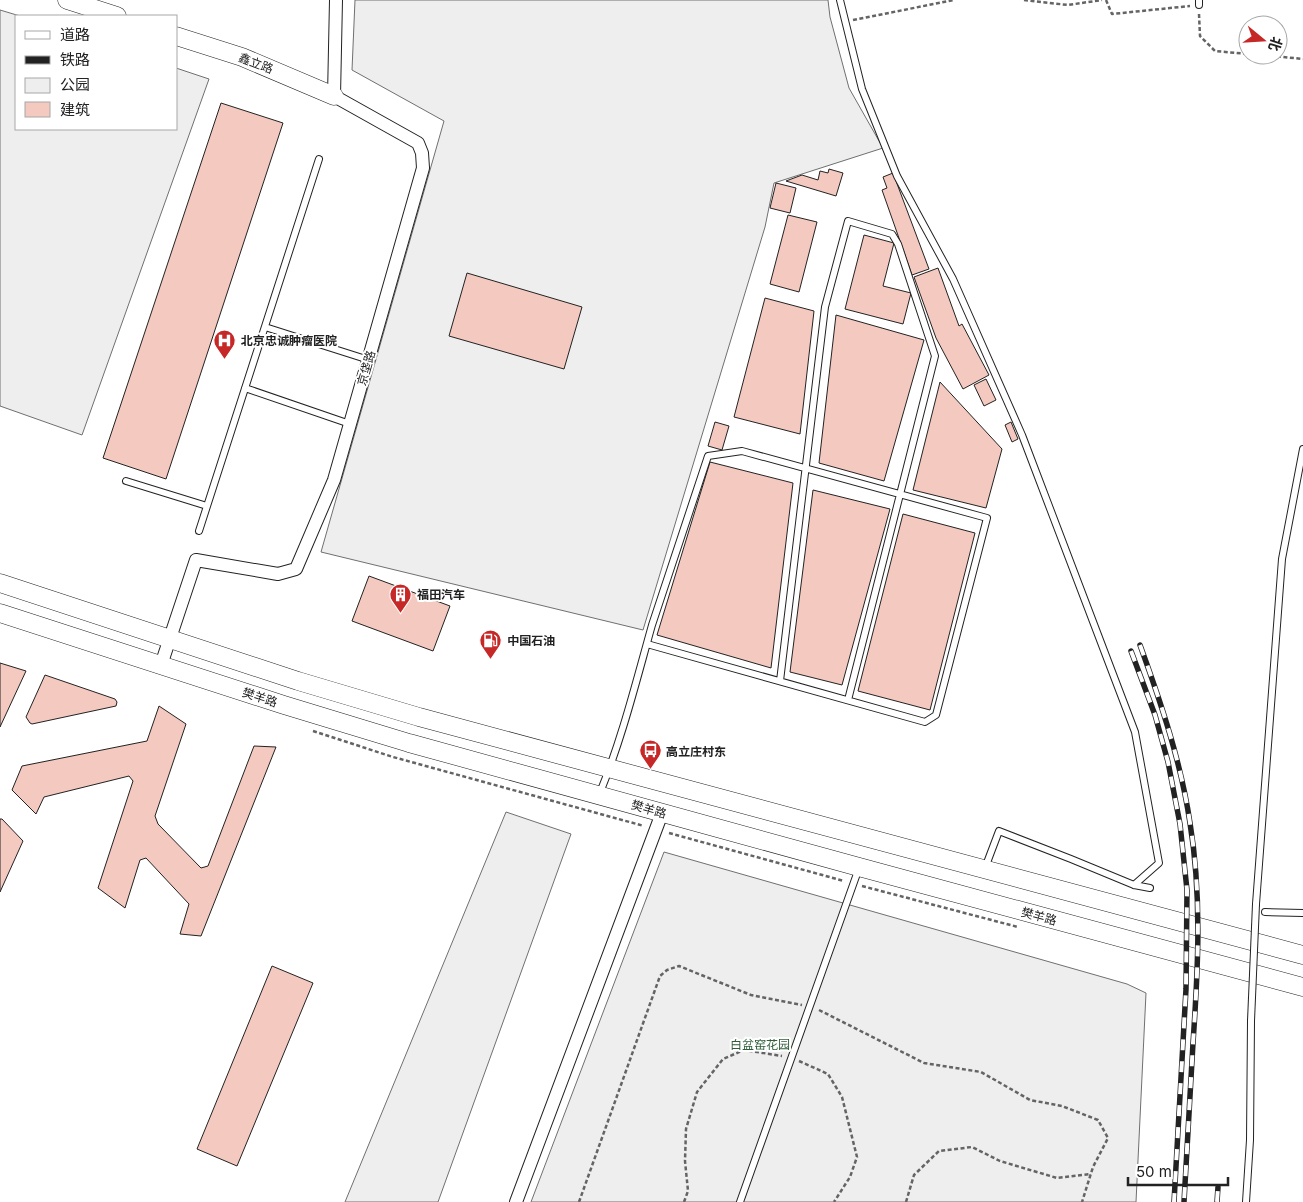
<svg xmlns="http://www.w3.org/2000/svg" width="1303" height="1202" viewBox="0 0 1303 1202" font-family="Inter,'Noto Sans SC',sans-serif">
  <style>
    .green { fill: #eee; stroke: #6f6f6f }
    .building { fill: #f3c9c0; stroke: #222 }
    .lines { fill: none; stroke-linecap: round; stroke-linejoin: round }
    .lane-casing { stroke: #222; stroke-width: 8 }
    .street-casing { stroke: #222; stroke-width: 14 }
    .secondary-casing { stroke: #222; stroke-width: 19 }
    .path { stroke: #646464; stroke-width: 2.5; stroke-dasharray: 4 2.5; stroke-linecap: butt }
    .lane { stroke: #fff; stroke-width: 6 }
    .street { stroke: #fff; stroke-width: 12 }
    .secondary { stroke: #fff; stroke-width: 18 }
    .rail-casing { stroke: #222; stroke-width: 5.5 }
    .rail { stroke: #fff; stroke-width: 4; stroke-dasharray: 11; stroke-linecap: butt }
    .lane-bridge-casing { stroke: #222; stroke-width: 8; stroke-linecap: butt }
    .lane-bridge { stroke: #fff; stroke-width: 6 }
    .labels { text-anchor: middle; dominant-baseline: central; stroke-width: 4; stroke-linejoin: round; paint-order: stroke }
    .street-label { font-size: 12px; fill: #222; stroke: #fff }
    .poi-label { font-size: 12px; font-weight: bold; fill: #222; stroke: #fff; text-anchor: start }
    .park-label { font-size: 12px; fill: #2f5e38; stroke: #fff }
  </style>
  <rect width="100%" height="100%" fill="#fff"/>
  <!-- green -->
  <path class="green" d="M 355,0 L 828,0 L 830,17 L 849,88 L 883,148 L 774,183 L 765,227 L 643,630 L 321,552 L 444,121 L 352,70 Z
    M 0,10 L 20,16 L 16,16 L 16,129 L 176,129 L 176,68 L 209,79 L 82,435 L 0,406 Z
    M 506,812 L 571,834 L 438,1202 L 345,1202 Z
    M 664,852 L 1127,984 L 1146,993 L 1136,1202 L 531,1202 Z"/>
  <!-- building -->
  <path class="building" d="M 221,103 L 283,123 L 166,479 L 103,458 Z
    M 829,169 L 843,173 L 836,196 L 786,181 L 802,175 L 818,180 L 820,171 L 828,173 Z
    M 893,173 L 929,269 L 912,275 L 882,190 L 887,188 L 883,177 Z
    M 776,183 L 796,188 L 790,213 L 770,208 Z
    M 788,215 L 817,222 L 799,292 L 770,284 Z
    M 864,235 L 894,243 L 883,286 L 911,293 L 903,324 L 845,309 Z
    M 938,268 L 959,326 L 962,324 L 989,375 L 963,389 L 936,338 L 914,277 Z
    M 467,273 L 582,307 L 564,369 L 449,336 Z
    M 765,298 L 814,311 L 800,434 L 734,417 Z
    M 836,315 L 924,340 L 884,481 L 819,463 Z
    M 986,379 L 996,400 L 984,406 L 974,385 Z
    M 940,382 L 1002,449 L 986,508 L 913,490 Z
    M 715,422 L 729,426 L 722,450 L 708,446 Z
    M 1011,422 L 1018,439 L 1012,442 L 1005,425 Z
    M 710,462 L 793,483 L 771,668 L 657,635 Z
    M 813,490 L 890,509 L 842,685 L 790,672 Z
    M 903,514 L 975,533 L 930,710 L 858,691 Z
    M 369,576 L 450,606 L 433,651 L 352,621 Z
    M 0,663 L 26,671 L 0,727 Z
    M 45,675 L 115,699 L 117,702 L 116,706 L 32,724 L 30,723 L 26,717 Z
    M 159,706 L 186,724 L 155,816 L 158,824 L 201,868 L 208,866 L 254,746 L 276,747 L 201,936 L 180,934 L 189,904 L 146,858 L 140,860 L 125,908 L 98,888 L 133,781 L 129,776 L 44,797 L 36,814 L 12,790 L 22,766 L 147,741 Z
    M 0,819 L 2,819 L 23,841 L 0,892 Z
    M 272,966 L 313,983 L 237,1166 L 197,1149 Z"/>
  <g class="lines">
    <defs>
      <path id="lane" d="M 840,0 L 862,89 L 897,176 L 953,279 L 1022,435 L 1135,732 L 1159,863 L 1134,885
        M 1199,0 L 1199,5
        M 265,327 L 369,360
        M 245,388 L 350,424
        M 126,481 L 207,506
        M 199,531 L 319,159
        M 780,681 L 825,307 L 848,221 L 892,234 L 898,244 L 935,356 L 848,700
        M 599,795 C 622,739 636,682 652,625 L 708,456 L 742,451 L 987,518 L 936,715 L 925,722 L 647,644
        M 985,868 L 999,831 L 1071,859 L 1134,885 L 1150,888
        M 1256,904 L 1282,559 L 1303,449
        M 1265,912 L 1303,913
        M 740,1202 L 859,868
        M 1246,1202 L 1250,1140 L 1251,1021"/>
      <path id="street" d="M 161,665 L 196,560 L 278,574 L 296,569 L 334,480 L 423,168 L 422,153 L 418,143 L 334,96 L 336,0
        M 516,1202 L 662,813"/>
      <path id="secondary" d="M 67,0 L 117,16
        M 176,36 L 242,57 L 334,96
        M 0,583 L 298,681 L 419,717 L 1303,955
        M 0,613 L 284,705 L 409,743 L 859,867 L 1303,987"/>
    </defs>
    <!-- lane casing -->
    <use href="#lane" class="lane-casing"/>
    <!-- street casing -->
    <use href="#street" class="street-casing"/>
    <!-- secondary casing -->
    <use href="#secondary" class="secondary-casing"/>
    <!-- path -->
    <path class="path" d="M 1024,0 L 1068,5 L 1102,0
      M 1106,0 L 1112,14 L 1190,6
      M 1199,14 L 1200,36 L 1215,51 L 1248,54
      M 853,20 L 954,0
      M 1264,55 L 1303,59
      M 313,731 L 393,757 L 644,826
      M 669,833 L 844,881
      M 862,886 L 1018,927
      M 819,1010 L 924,1063 L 981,1072 L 1030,1100 L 1062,1106 L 1098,1120 L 1108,1138 L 1093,1167 L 1082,1202
      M 799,1061 L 828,1074 L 842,1097 L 857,1157 L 850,1177 L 834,1202
      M 579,1202 L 660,976 L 667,970 L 679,966 L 751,995 L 802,1005
      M 684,1202 L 688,1191 L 685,1161 L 686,1129 L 697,1092 L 723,1059 L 744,1050 L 782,1056
      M 906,1202 L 914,1175 L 939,1151 L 972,1147 L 1000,1161 L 1057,1178 L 1091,1174"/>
    <!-- lane -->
    <use href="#lane" class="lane"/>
    <!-- street -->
    <use href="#street" class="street"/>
    <!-- secondary -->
    <use href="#secondary" class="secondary"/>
    <defs>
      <path id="rail" d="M 1140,645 C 1161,703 1181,762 1190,823 C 1202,896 1198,970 1193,1043 C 1190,1096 1187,1149 1184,1202
        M 1131,651 L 1155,715 L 1168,762 L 1180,824 L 1187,890 L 1186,989 L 1174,1202
        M 1217,1202 L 1218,1187"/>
    </defs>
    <!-- rail casing -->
    <use href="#rail" class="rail-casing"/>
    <!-- rail -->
    <use href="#rail" class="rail"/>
    <defs>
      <path id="lane-bridge" d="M 1251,1021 L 1256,904"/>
    </defs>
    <!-- lane-bridge casing -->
    <use href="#lane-bridge" class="lane-bridge-casing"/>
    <!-- lane-bridge -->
    <use href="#lane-bridge" class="lane-bridge"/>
  </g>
  <!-- icons -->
  <defs>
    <symbol id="hospital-pin" viewBox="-11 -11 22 30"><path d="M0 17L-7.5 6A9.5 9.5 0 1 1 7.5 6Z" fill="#c62828" stroke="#fff"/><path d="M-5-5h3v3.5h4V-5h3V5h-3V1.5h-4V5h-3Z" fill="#fff"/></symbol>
    <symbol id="building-pin" viewBox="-11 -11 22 30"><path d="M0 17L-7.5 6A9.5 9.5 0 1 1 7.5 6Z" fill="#c62828" stroke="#fff"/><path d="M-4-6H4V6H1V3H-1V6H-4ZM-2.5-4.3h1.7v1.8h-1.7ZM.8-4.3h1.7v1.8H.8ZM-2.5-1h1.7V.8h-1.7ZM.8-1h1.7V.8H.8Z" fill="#fff"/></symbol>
    <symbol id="fuel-pin" viewBox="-11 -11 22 30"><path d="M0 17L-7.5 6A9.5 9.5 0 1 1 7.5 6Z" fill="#c62828" stroke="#fff"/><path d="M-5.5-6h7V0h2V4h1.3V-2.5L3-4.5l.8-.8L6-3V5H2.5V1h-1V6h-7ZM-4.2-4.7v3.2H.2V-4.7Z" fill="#fff"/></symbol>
    <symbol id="bus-pin" viewBox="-11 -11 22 30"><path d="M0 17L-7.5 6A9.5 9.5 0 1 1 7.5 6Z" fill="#c62828" stroke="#fff"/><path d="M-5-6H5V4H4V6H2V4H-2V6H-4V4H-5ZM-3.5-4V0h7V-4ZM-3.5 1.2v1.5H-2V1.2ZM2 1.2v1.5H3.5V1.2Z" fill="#fff"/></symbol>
  </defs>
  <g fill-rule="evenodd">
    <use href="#hospital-pin" x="212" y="328" width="25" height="34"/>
    <use href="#building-pin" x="388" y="582" width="25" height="34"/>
    <use href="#fuel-pin" x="478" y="628" width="25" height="34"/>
    <use href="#bus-pin" x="638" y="738" width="25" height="34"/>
  </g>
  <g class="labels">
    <!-- street labels -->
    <g class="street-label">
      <text transform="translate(256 63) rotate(21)">鑫立路</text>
      <text transform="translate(366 368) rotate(-74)">京垡路</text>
      <text transform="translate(260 697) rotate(18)">樊羊路</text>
      <text transform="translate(649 809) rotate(16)">樊羊路</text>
      <text transform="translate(1039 916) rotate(15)">樊羊路</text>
    </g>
    <!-- poi labels -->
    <g class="poi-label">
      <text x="241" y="340">北京忠诚肿瘤医院</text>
      <text x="417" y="594">福田汽车</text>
      <text x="507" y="640">中国石油</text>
      <text x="666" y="751">高立庄村东</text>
    </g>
    <!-- park labels -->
    <g class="park-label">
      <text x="760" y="1044">白盆窑花园</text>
    </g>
  </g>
  <!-- legend -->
  <rect x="15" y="15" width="162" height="115" fill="#ffffff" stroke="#a7a7a7"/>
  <rect x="25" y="31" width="25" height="8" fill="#ffffff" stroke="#a7a7a7"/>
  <text x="60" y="40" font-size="15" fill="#222222">道路</text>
  <rect x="25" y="56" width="25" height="8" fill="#222222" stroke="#a7a7a7"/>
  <text x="60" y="65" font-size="15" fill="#222222">铁路</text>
  <rect x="25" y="78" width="25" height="15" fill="#eeeeee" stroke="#a7a7a7"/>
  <text x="60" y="90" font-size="15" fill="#222222">公园</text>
  <rect x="25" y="102" width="25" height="15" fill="#f3c9c0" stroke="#a7a7a7"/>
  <text x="60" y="115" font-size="15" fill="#222222">建筑</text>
  <!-- north arrow -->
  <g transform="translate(1263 40) rotate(108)"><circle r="24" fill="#ffffff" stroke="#a7a7a7"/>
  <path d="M0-4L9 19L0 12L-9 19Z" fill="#c62828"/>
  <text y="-8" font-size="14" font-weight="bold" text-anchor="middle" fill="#222222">北</text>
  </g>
  <!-- scale -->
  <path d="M1128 1177v8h100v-8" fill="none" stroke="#222222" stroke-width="2.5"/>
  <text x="1136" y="1177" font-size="15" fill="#222222" stroke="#ffffff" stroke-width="4" paint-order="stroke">50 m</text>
</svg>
